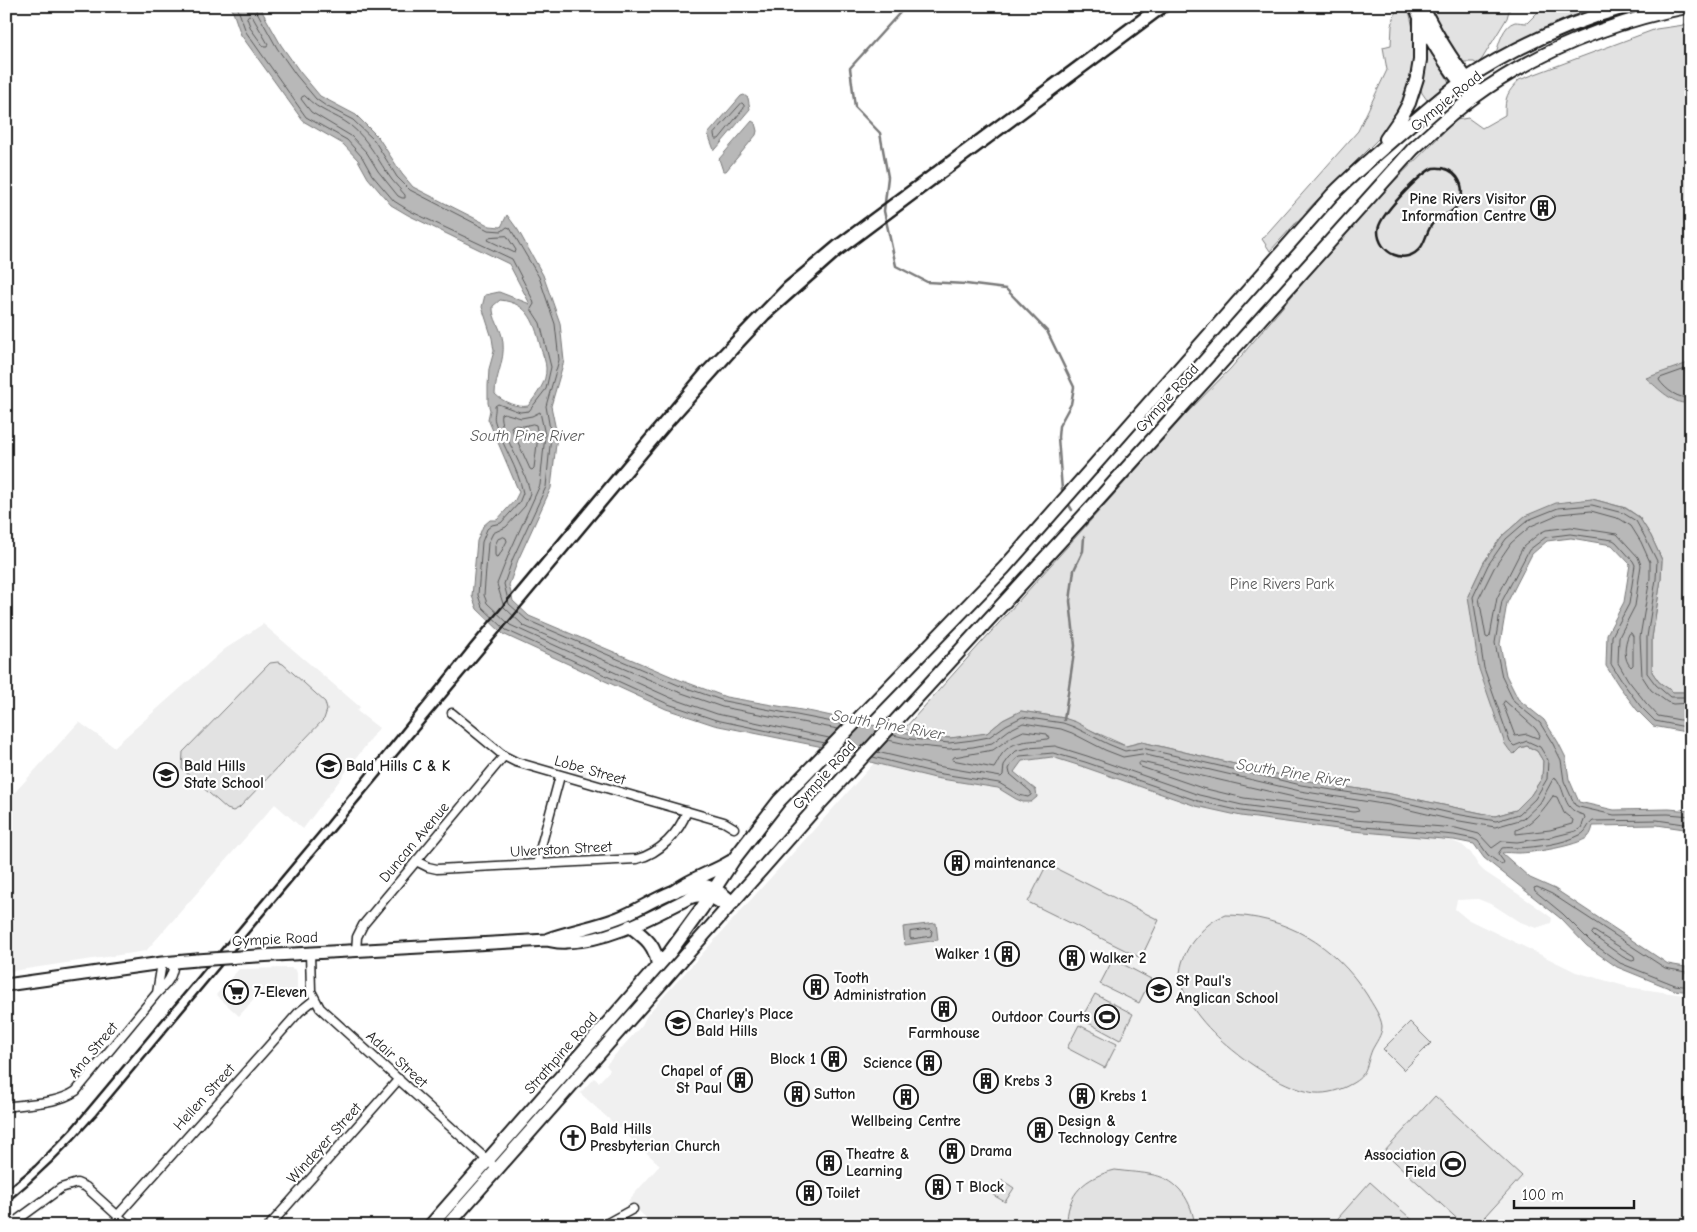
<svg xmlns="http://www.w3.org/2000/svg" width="1697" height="1232" viewBox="0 0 1697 1232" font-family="'Comic Neue',sans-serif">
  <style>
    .built { fill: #f0f0f0 }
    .green { fill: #e2e2e2; stroke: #7f7f7f }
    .water { fill: #b8b8b8; stroke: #7a7a7a; fill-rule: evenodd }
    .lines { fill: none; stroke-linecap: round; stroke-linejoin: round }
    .shore { stroke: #5a5a5a; stroke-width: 1 }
    .stream { stroke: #7a7a7a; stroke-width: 2.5 }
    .minor-casing { stroke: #1c1c1c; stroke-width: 11 }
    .tertiary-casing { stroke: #1c1c1c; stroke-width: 14 }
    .secondary-casing { stroke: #1c1c1c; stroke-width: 15 }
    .trunk-casing { stroke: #1c1c1c; stroke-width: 16 }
    .minor { stroke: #fff; stroke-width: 8 }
    .tertiary { stroke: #fff; stroke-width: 10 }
    .secondary { stroke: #fff; stroke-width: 11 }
    .trunk { stroke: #fff; stroke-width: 12 }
    .rail { stroke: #1c1c1c; stroke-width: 2.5 }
    .secondary-bridge-casing { stroke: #1c1c1c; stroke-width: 15; stroke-linecap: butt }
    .secondary-bridge { stroke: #fff; stroke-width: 11 }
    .labels { text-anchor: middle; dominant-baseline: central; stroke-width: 4.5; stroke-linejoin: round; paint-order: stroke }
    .street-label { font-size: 15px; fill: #1c1c1c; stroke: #fff }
    .poi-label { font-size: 15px; font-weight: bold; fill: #1c1c1c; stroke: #fff; text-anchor: start }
    .park-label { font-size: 15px; fill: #575757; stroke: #fff }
    .water-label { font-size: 16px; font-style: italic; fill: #5a5a5a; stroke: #fff }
  </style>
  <rect width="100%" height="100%" fill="#fff"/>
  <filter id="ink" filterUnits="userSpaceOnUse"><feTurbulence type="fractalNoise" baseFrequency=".02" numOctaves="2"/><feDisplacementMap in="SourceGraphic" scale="10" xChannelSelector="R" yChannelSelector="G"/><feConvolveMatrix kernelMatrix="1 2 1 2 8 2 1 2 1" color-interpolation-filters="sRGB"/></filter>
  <g filter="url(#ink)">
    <!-- built -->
    <path class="built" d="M 263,624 L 360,707 L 357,711 L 379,728 L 303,829 L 275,804 L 146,951 L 6,972 L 6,802 L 79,722 L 114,747 L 225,649 Z
      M 1052,757 L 1084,767 L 1196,806 L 1241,816 L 1353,831 L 1450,840 L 1462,845 L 1471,853 L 1478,865 L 1485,872 L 1533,904 L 1552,918 L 1551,923 L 1536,928 L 1518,921 L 1493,905 L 1478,899 L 1457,900 L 1455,909 L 1467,919 L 1576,972 L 1628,987 L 1691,996 L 1691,1226 L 655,1226 L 628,1201 L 660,1165 L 580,1093 L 594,1078 L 599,1082 L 610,1070 L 606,1065 L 642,1025 L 647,1015 L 874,763 L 911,772 L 998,788 L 1023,802 L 1033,787 L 1014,771 L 1017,766 L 1022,761 Z
      M 573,767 L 587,771 L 585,778 L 571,774 Z
      M 291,968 L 296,970 L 297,973 L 297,994 L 294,998 L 288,994 L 257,996 L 239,1016 L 216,995 L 239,969 Z"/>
    <!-- green -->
    <path class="green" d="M 1391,6 L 1408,6 L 1415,37 L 1416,50 L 1412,80 L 1398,114 L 1387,130 L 1316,201 L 1270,251 L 1262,239 L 1358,131 L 1387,70 L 1383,47 L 1391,45 L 1392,26 L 1396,10 Z
      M 1430,6 L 1510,6 L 1510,7 L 1507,18 L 1482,59 L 1477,64 L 1474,62 L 1462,62 L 1456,56 Z
      M 1553,6 L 1606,6 L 1567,18 L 1496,53 C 1499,44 1503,25 1515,22 C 1518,22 1523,23 1527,23 L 1539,11 Z
      M 1691,24 L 1691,692 L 1673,692 L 1659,682 L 1652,672 L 1652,638 L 1661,579 L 1662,560 L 1651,536 L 1639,517 L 1626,508 L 1592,499 L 1525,516 L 1502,536 L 1484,562 L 1468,596 L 1520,748 L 1527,746 L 1537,751 L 1543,761 L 1542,778 L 1531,795 L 1516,810 L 1495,816 L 1391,794 L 1302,780 L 1142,742 L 1126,746 L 1064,718 L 1021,711 L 1003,720 L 987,733 L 972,736 L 950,738 L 913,734 L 905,728 L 1185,415 L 1231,368 L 1363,212 L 1456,120 L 1468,118 L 1482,128 L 1505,115 C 1505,96 1507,93 1519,80 L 1656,29 Z
      M 1427,43 L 1449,82 L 1427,100 L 1422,93 L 1420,86 L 1425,45 Z
      M 278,662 L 283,664 L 325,702 L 327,710 L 324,719 L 239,808 L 233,811 L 227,809 L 182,769 L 183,752 L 270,663 Z
      M 1047,864 L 1159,920 L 1141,958 L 1028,902 Z
      M 1225,915 C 1285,915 1335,945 1367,995 C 1372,1004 1381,1016 1382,1026 C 1382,1035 1376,1042 1372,1050 C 1366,1065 1368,1075 1351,1084 C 1341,1090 1327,1094 1315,1093 C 1271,1087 1184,1023 1180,976 C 1180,964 1186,950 1193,941 C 1204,928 1209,922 1225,915 Z
      M 1113,959 L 1151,979 L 1139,1003 L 1100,984 Z
      M 1095,994 L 1133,1014 L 1120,1040 L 1081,1019 Z
      M 1410,1022 L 1431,1043 L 1404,1070 L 1383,1049 Z
      M 1079,1025 L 1117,1044 L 1105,1068 L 1067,1048 Z
      M 1435,1096 L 1522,1176 L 1477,1226 L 1465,1226 L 1384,1152 Z
      M 1115,1170 C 1128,1172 1142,1172 1154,1175 C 1179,1180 1192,1202 1195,1226 L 1067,1226 C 1066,1193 1086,1177 1115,1170 Z
      M 1002,1180 L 1014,1188 L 1005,1202 L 993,1195 Z
      M 1370,1182 L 1419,1226 L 1331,1226 Z"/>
    <!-- water -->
    <path class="water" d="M 231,6 L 259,6 L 281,45 L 300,72 L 320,96 L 356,115 L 378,137 L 402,174 L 413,187 L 490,226 L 501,227 L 507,215 L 518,230 L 543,275 L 560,323 L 564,361 L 551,406 L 557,435 L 551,488 L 518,560 L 509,585 L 513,601 L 529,616 L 680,680 L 726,697 L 813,712 L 913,734 L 950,738 L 987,733 L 1003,720 L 1021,711 L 1064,718 L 1076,722 L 1109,740 L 1126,746 L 1142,742 L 1302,780 L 1391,794 L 1495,816 L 1516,810 L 1531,795 L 1542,778 L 1543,761 L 1537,751 L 1527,746 L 1520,748 L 1514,754 L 1510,751 L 1505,744 L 1479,669 L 1468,596 L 1484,562 L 1502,536 L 1525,516 L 1556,503 L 1592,499 L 1625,508 L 1639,517 L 1651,536 L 1662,560 L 1661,579 L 1652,638 L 1652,672 L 1659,682 L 1673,692 L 1691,692 L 1691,733 L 1653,726 L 1637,710 L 1619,686 L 1606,666 L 1607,634 L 1624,602 L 1630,564 L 1612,545 L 1571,538 L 1547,541 L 1532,554 L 1507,603 L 1500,644 L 1506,675 L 1518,699 L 1544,720 L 1558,742 L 1566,758 L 1569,779 L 1579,802 L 1614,810 L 1669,809 L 1691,811 L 1691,830 L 1657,825 L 1593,826 C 1592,830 1591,834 1588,837 C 1577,846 1533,853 1518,853 C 1512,853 1507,852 1502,853 L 1530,878 L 1555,889 L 1668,964 L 1691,968 L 1691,992 L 1674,990 L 1617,967 L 1587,946 L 1560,918 L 1484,858 L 1474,844 L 1454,840 L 1353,831 L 1241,816 L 1196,806 L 1084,767 L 1052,757 L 1022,761 L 1014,772 L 1036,790 L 1037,797 L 1031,802 L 1023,802 L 1016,799 L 998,788 L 935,778 L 874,763 L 818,746 L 714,725 L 666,709 L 503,634 L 477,609 L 472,596 L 477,541 L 483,526 L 490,520 L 497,520 L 515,500 L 519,492 L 488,419 L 490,410 L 488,403 L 488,386 L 489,369 L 494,351 L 492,338 L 482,307 L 485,295 L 499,292 L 530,304 L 509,264 L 408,215 L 391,205 L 368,178 L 358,160 L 343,144 L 303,121 L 241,35 ZM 500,300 C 530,303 535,324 541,349 C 543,355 546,362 546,368 C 547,383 536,395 528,406 C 517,408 503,402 495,394 C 495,377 505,361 503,343 C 502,327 492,320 493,306 Z
      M 744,95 L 748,98 L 750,109 L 716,149 L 714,150 L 708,134 L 741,96 Z
      M 752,121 L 755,123 L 757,131 L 756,135 L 726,171 L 723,171 L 719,159 Z
      M 1691,362 L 1691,403 C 1674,406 1658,388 1646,378 Z
      M 936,923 L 938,940 L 905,945 L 903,927 Z"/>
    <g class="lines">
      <!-- shore -->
      <path class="shore" d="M 237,6 L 246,32 L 306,117 L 347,140 L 362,157 L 372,175 L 394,201 L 410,211 L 512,259 L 533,300 L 534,304 L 531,309 L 540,323 L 551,367 L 546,389 L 529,411 L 520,412 L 498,404 L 495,406 C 496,411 493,416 495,422 C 502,446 518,467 523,493 L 519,503 L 501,523 L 492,525 L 487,529 L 482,542 L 478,595 L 482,607 L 506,630 L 668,704 L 716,720 L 825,743
        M 255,6 L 256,10 L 277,48 L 296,75 L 316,99 L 326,106 L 353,120 L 374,140 L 397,177 L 410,190 L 488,230 L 502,231 L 507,227 L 510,228 L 539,277 L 555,324 L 559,360 L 546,406 L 551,435 L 546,487 L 513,558 L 504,584 L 509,604 L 527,620 L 678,685 L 724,701 L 843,724
        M 249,15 L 252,16 L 268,44 L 267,47 L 264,47 L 251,29 L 247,18 Z
        M 305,96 C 321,113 334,113 350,125 C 370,141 378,161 392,180 C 396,185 401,190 405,195 L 405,198 L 402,198 L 398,196 L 378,171 L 367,153 L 351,136 L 311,112 L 301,99 L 302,97 Z
        M 742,103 L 744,105 L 744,108 L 719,139 L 715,139 L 714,134 Z
        M 507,236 L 516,250 L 515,253 L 488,240 L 490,237 Z
        M 1691,367 L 1660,378 L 1659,380 C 1666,390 1678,399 1691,398
        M 533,424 L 536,425 L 538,436 L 534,468 L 532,470 L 530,469 L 511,427 L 513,425 L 523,426 Z
        M 504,537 L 506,538 L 507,541 L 499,556 L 496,557 L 495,555 L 495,545 L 498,539 Z
        M 1631,633 L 1633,636 L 1633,665 L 1631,667 C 1623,660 1624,644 1629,634 Z
        M 1505,701 L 1535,728 L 1540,735 L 1539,738 L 1537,738 L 1527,734 L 1515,736 L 1503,704 Z
        M 1691,703 L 1673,704 L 1667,702 L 1651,690 L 1642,676 L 1640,637 L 1650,578 L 1650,562 L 1641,542 L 1631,526 L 1620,519 L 1591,511 L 1559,514 L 1531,526 L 1511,543 L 1494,568 L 1479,598 L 1486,637 L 1488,638 L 1490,636 L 1497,598 L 1523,547 L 1540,533 L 1546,530 L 1571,527 L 1617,534 L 1638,557 L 1641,565 L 1635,606 L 1619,637 L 1618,663 L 1628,680 L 1646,703 L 1658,716 L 1691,722
        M 1691,728 L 1655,721 L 1641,707 L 1623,683 L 1611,664 L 1612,636 L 1629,604 L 1635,565 L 1633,561 L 1616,542 L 1613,540 L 1570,534 L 1546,537 L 1529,550 L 1502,601 L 1495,643 L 1502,677 L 1514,702 L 1540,723 L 1553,744 L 1561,760 L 1564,781 L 1575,805 L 1579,807 L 1614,815 L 1668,814 L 1691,816
        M 1024,731 L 1047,734 L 1049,738 L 1047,739 C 1030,742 1014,739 1002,754 C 999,758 997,764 994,768 L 952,760 L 954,757 L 993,750 L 1013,736 Z
        M 893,735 L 912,739 L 949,743 L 973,740 L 989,737 L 1006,725 L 1022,717 L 1063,723 L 1074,727 L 1108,744 L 1125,751 L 1142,748 L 1301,785 L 1390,799 L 1450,813 L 1496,821 L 1519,814 L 1535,799 L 1547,779 L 1548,760 L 1540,747 L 1527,741 L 1514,746 L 1510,742 L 1484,668 L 1473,597 L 1488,565 L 1506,539 L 1528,520 L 1558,508 L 1592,505 L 1623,513 L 1636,521 L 1646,539 L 1657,561 L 1656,579 L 1647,637 L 1647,673 L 1656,685 L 1670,697 L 1691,697
        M 829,738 L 717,714 L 671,698 L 510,625 L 487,603 L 484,595 L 488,543 L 493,533 L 506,527 L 525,506 L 530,493 C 528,473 497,427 501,414 L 504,413 L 521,418 L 532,416 L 540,412 L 545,435 L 540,485 L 508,556 L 497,584 L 504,607 L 524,626 L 676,691 L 722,707 L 838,729
        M 877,752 L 937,766 L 1001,777 L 1003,775 L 1004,765 L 1009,758 L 1016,751 L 1028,748 L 1055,746 L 1087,756 L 1199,795 L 1242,805 L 1354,820 L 1456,828 L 1479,834 L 1492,848 L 1502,841 L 1517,842 L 1552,837 L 1576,831 L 1581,828 L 1585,818 L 1584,815 C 1562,810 1567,793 1556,778 L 1553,779 L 1540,803 L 1523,819 L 1495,827 L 1448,819 L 1389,805 L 1300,791 L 1142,754 L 1123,757 L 1105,750 L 1072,733 L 1061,729 L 1023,723 L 1009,730 L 992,743 L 973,747 L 949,749 L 911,745 L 888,740
        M 873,757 L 936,773 L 999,783 L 1019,795 L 1028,797 L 1031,795 L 1031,792 L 1010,774 L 1009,769 L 1012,763 L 1020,756 L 1053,753 L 1085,762 L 1198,801 L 1241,811 L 1353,826 L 1454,835 L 1474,839 L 1478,841 L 1488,855 L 1502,865 L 1504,862 L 1498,854 L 1502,848 C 1507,847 1512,848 1518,848 C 1537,847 1563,844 1580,835 C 1587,832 1587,825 1593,821 L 1657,820 L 1691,825
        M 1141,762 L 1298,798 L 1357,808 L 1359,811 L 1354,812 L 1244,798 L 1202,788 L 1141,767 L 1139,764 Z
        M 1553,796 L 1557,797 L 1564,813 L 1573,820 L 1572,824 L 1550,830 L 1516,834 L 1516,830 C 1533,824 1543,810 1553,796 Z
        M 930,929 L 932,931 L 931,936 L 912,939 L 910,938 L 910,932 Z
        M 1594,931 L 1634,956 L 1635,960 L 1632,961 L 1623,957 L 1595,937 L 1592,934 Z
        M 1691,973 L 1665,968 L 1552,894 L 1537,887 L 1534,888 L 1535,891 L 1563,914 L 1591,942 L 1620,963 L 1675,985 L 1691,987"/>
      <!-- stream -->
      <path class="stream" d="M 906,6 L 850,68 L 855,107 L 880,133 L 888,177 L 884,211 L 896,266 L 927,282 L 966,284 L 1006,289 L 1047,331 L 1074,387 L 1071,404 L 1059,426 L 1058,437 L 1062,490
        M 1069,505 L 1072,510
        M 1064,720 L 1075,646 L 1070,601 L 1074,570 L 1083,551 L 1084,537"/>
      <defs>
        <path id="minor" d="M 452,713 L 504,756 L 516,762 L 724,822 L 734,828
          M 416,861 L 428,867 L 437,869 L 637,859 C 660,853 679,833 687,811
          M 538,864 L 540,850 L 560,776
          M 356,951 L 357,937 L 363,925 L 504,756
          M 310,953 L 311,991 L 320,1008 L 497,1169
          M 157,993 L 162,963
          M 6,1107 C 29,1103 57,1104 76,1091 L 157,993 C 168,983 173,976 174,961
          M 118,1215 L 299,1012 L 314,1000
          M 9,1226 L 61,1188 L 77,1183 L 86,1187 L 129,1226
          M 269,1226 L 399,1079
          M 602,1226 L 633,1209"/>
        <path id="tertiary" d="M 1414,6 C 1428,41 1448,70 1472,98
          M 1423,6 C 1439,38 1456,67 1480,93"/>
        <path id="secondary" d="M 548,939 C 571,931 595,927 618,918 C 644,908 670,887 700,885 C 713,885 724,894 733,903
          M 240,957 L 547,940 C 553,941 560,943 566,942 C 610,941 651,917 689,898 C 705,892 716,899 728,908
          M 6,985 L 162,963 L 197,960"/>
        <path id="trunk" d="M 1386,139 L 1402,116 L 1409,103 L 1417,78 L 1420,60 L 1420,20
          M 675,891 C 692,878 712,873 730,862
          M 630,926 C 646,938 656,946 658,966
          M 430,1226 L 670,952 L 702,908 L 734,859 L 779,801 L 1004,568 L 1332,195 C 1357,170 1384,147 1412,123 C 1430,108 1448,91 1468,78 C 1518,45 1571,22 1628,6
          M 447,1226 L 813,811 L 1099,499 L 1413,149 C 1433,131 1453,112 1474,97 C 1538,51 1614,21 1691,6"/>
      </defs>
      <!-- minor casing -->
      <use href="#minor" class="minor-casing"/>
      <!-- tertiary casing -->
      <use href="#tertiary" class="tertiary-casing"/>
      <!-- secondary casing -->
      <use href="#secondary" class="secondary-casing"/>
      <!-- trunk casing -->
      <use href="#trunk" class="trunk-casing"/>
      <!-- minor -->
      <use href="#minor" class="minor"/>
      <!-- tertiary -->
      <use href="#tertiary" class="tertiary"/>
      <!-- secondary -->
      <use href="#secondary" class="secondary"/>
      <!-- trunk -->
      <use href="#trunk" class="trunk"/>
      <!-- rail -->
      <path class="rail" d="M 1433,168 C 1442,167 1451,169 1457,177 C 1465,188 1463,203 1452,211 C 1446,216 1438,217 1433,223 C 1427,230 1426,240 1421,247 C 1406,267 1378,253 1378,231 C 1378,216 1420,174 1433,168 Z
        M 6,1190 L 35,1166 L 70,1130 L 326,824 L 471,644 L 701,369 L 784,283 L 834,241 L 1150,6
        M 6,1203 C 39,1176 68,1147 96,1115 L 674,424 L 740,350 L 769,319 L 840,256 L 1174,6"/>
      <defs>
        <path id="secondary-bridge" d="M 197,960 L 240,957"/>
      </defs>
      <!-- secondary-bridge casing -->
      <use href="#secondary-bridge" class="secondary-bridge-casing"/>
      <!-- secondary-bridge -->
      <use href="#secondary-bridge" class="secondary-bridge"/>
    </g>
  </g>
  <!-- icons -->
  <defs>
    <symbol id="building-ring" viewBox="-11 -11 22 22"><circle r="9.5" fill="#fff" stroke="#1c1c1c" stroke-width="1.5"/><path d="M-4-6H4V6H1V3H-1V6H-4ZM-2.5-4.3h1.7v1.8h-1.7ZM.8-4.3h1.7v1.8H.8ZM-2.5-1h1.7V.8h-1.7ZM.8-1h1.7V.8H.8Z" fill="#1c1c1c"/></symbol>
    <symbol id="school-ring" viewBox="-11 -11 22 22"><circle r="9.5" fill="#fff" stroke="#1c1c1c" stroke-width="1.5"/><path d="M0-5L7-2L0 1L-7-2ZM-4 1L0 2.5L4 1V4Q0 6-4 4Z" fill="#1c1c1c"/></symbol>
    <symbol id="supermarket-ring" viewBox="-11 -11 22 22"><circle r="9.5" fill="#fff" stroke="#1c1c1c" stroke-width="1.5"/><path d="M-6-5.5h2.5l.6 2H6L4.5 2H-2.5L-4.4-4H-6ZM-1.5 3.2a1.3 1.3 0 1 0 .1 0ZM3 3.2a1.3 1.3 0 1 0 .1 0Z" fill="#1c1c1c"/></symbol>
    <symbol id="stadium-ring" viewBox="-11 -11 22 22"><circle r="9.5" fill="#fff" stroke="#1c1c1c" stroke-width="1.5"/><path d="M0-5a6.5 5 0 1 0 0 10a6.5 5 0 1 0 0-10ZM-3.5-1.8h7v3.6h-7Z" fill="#1c1c1c"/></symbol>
    <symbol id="church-ring" viewBox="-11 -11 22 22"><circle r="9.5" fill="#fff" stroke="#1c1c1c" stroke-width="1.5"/><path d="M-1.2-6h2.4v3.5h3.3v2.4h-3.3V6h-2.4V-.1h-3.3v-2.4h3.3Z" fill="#1c1c1c"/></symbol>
  </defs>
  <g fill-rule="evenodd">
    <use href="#building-ring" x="1529" y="194" width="28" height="28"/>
    <use href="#school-ring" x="315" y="752" width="28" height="28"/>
    <use href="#school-ring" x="152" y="761" width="28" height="28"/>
    <use href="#building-ring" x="943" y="849" width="28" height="28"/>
    <use href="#building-ring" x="993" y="940" width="28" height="28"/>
    <use href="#building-ring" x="1058" y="944" width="28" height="28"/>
    <use href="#building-ring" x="802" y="973" width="28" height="28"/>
    <use href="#school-ring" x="1145" y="976" width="28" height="28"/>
    <use href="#supermarket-ring" x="222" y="978" width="28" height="28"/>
    <use href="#building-ring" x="930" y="995" width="28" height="28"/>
    <use href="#stadium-ring" x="1093" y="1003" width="28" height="28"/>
    <use href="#school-ring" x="664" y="1009" width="28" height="28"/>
    <use href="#building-ring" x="820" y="1045" width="28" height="28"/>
    <use href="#building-ring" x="915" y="1049" width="28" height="28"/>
    <use href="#building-ring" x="726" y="1066" width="28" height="28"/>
    <use href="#building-ring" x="972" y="1067" width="28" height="28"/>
    <use href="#building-ring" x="783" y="1080" width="28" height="28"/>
    <use href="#building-ring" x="1068" y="1082" width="28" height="28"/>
    <use href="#building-ring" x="892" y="1083" width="28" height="28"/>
    <use href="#building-ring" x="1026" y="1116" width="28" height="28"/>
    <use href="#church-ring" x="559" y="1124" width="28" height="28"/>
    <use href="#building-ring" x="938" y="1137" width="28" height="28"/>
    <use href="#building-ring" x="815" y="1149" width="28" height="28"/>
    <use href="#stadium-ring" x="1439" y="1150" width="28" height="28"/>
    <use href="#building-ring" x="924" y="1173" width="28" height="28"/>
    <use href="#building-ring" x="795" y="1179" width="28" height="28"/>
  </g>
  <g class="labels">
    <!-- street labels -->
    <g class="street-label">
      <text transform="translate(1446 101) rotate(-39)">Gympie Road</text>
      <text transform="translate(1167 398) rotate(-48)">Gympie Road</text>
      <text transform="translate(590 770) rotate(16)">Lobe Street</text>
      <text transform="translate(824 775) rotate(-48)">Gympie Road</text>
      <text transform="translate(414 842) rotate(-50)">Duncan Avenue</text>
      <text transform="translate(561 849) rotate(-3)">Ulverston Street</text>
      <text transform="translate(275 939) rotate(-3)">Gympie Road</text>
      <text transform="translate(93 1050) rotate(-50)">Ana Street</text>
      <text transform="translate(561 1053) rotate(-49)">Strathpine Road</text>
      <text transform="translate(397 1059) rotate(42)">Adair Street</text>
      <text transform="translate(204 1097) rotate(-48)">Hellen Street</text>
      <text transform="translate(324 1143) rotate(-48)">Windeyer Street</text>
    </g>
    <!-- poi labels -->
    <g class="poi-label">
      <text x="1526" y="199" text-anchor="end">Pine Rivers Visitor<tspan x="1526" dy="17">Information Centre</tspan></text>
      <text x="184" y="766">Bald Hills<tspan x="184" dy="17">State School</tspan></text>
      <text x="346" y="766">Bald Hills C &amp; K</text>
      <text x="974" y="863">maintenance</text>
      <text x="990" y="954" text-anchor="end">Walker 1</text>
      <text x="1090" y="958">Walker 2</text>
      <text x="834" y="978">Tooth<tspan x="834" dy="17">Administration</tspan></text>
      <text x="1176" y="981">St Paul's<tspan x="1176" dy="17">Anglican School</tspan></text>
      <text x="254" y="992">7-Eleven</text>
      <text x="696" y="1014">Charley's Place<tspan x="696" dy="17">Bald Hills</tspan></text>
      <text x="1090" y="1017" text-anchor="end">Outdoor Courts</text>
      <text x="944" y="1033" text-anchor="middle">Farmhouse</text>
      <text x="816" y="1059" text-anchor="end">Block 1</text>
      <text x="912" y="1063" text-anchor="end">Science</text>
      <text x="722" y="1071" text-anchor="end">Chapel of<tspan x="722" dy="17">St Paul</tspan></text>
      <text x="1004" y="1081">Krebs 3</text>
      <text x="814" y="1094">Sutton</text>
      <text x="1100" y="1096">Krebs 1</text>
      <text x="906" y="1121" text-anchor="middle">Wellbeing Centre</text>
      <text x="1058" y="1121">Design &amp;<tspan x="1058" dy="17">Technology Centre</tspan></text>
      <text x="590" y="1129">Bald Hills<tspan x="590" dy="17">Presbyterian Church</tspan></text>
      <text x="970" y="1151">Drama</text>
      <text x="846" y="1154">Theatre &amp;<tspan x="846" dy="17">Learning</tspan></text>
      <text x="1436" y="1155" text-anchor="end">Association<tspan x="1436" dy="17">Field</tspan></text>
      <text x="956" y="1187">T Block</text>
      <text x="826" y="1193">Toilet</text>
    </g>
    <!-- park labels -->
    <g class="park-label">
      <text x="1282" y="584">Pine Rivers Park</text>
    </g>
    <!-- water labels -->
    <g class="water-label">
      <text x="527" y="436">South Pine River</text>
      <text transform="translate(888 725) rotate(10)">South Pine River</text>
      <text transform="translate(1293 773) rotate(9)">South Pine River</text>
    </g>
  </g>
  <!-- margin -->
  <rect width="1697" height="1232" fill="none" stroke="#fff" stroke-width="25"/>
  <rect x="12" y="12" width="1672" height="1207" fill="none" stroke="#1c1c1c" stroke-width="2" filter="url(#ink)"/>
  <!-- scale -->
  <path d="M1514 1200v8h120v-8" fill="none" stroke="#1c1c1c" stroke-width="2.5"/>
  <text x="1522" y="1200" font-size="15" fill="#1c1c1c" stroke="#ffffff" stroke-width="4" paint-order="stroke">100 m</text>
</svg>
